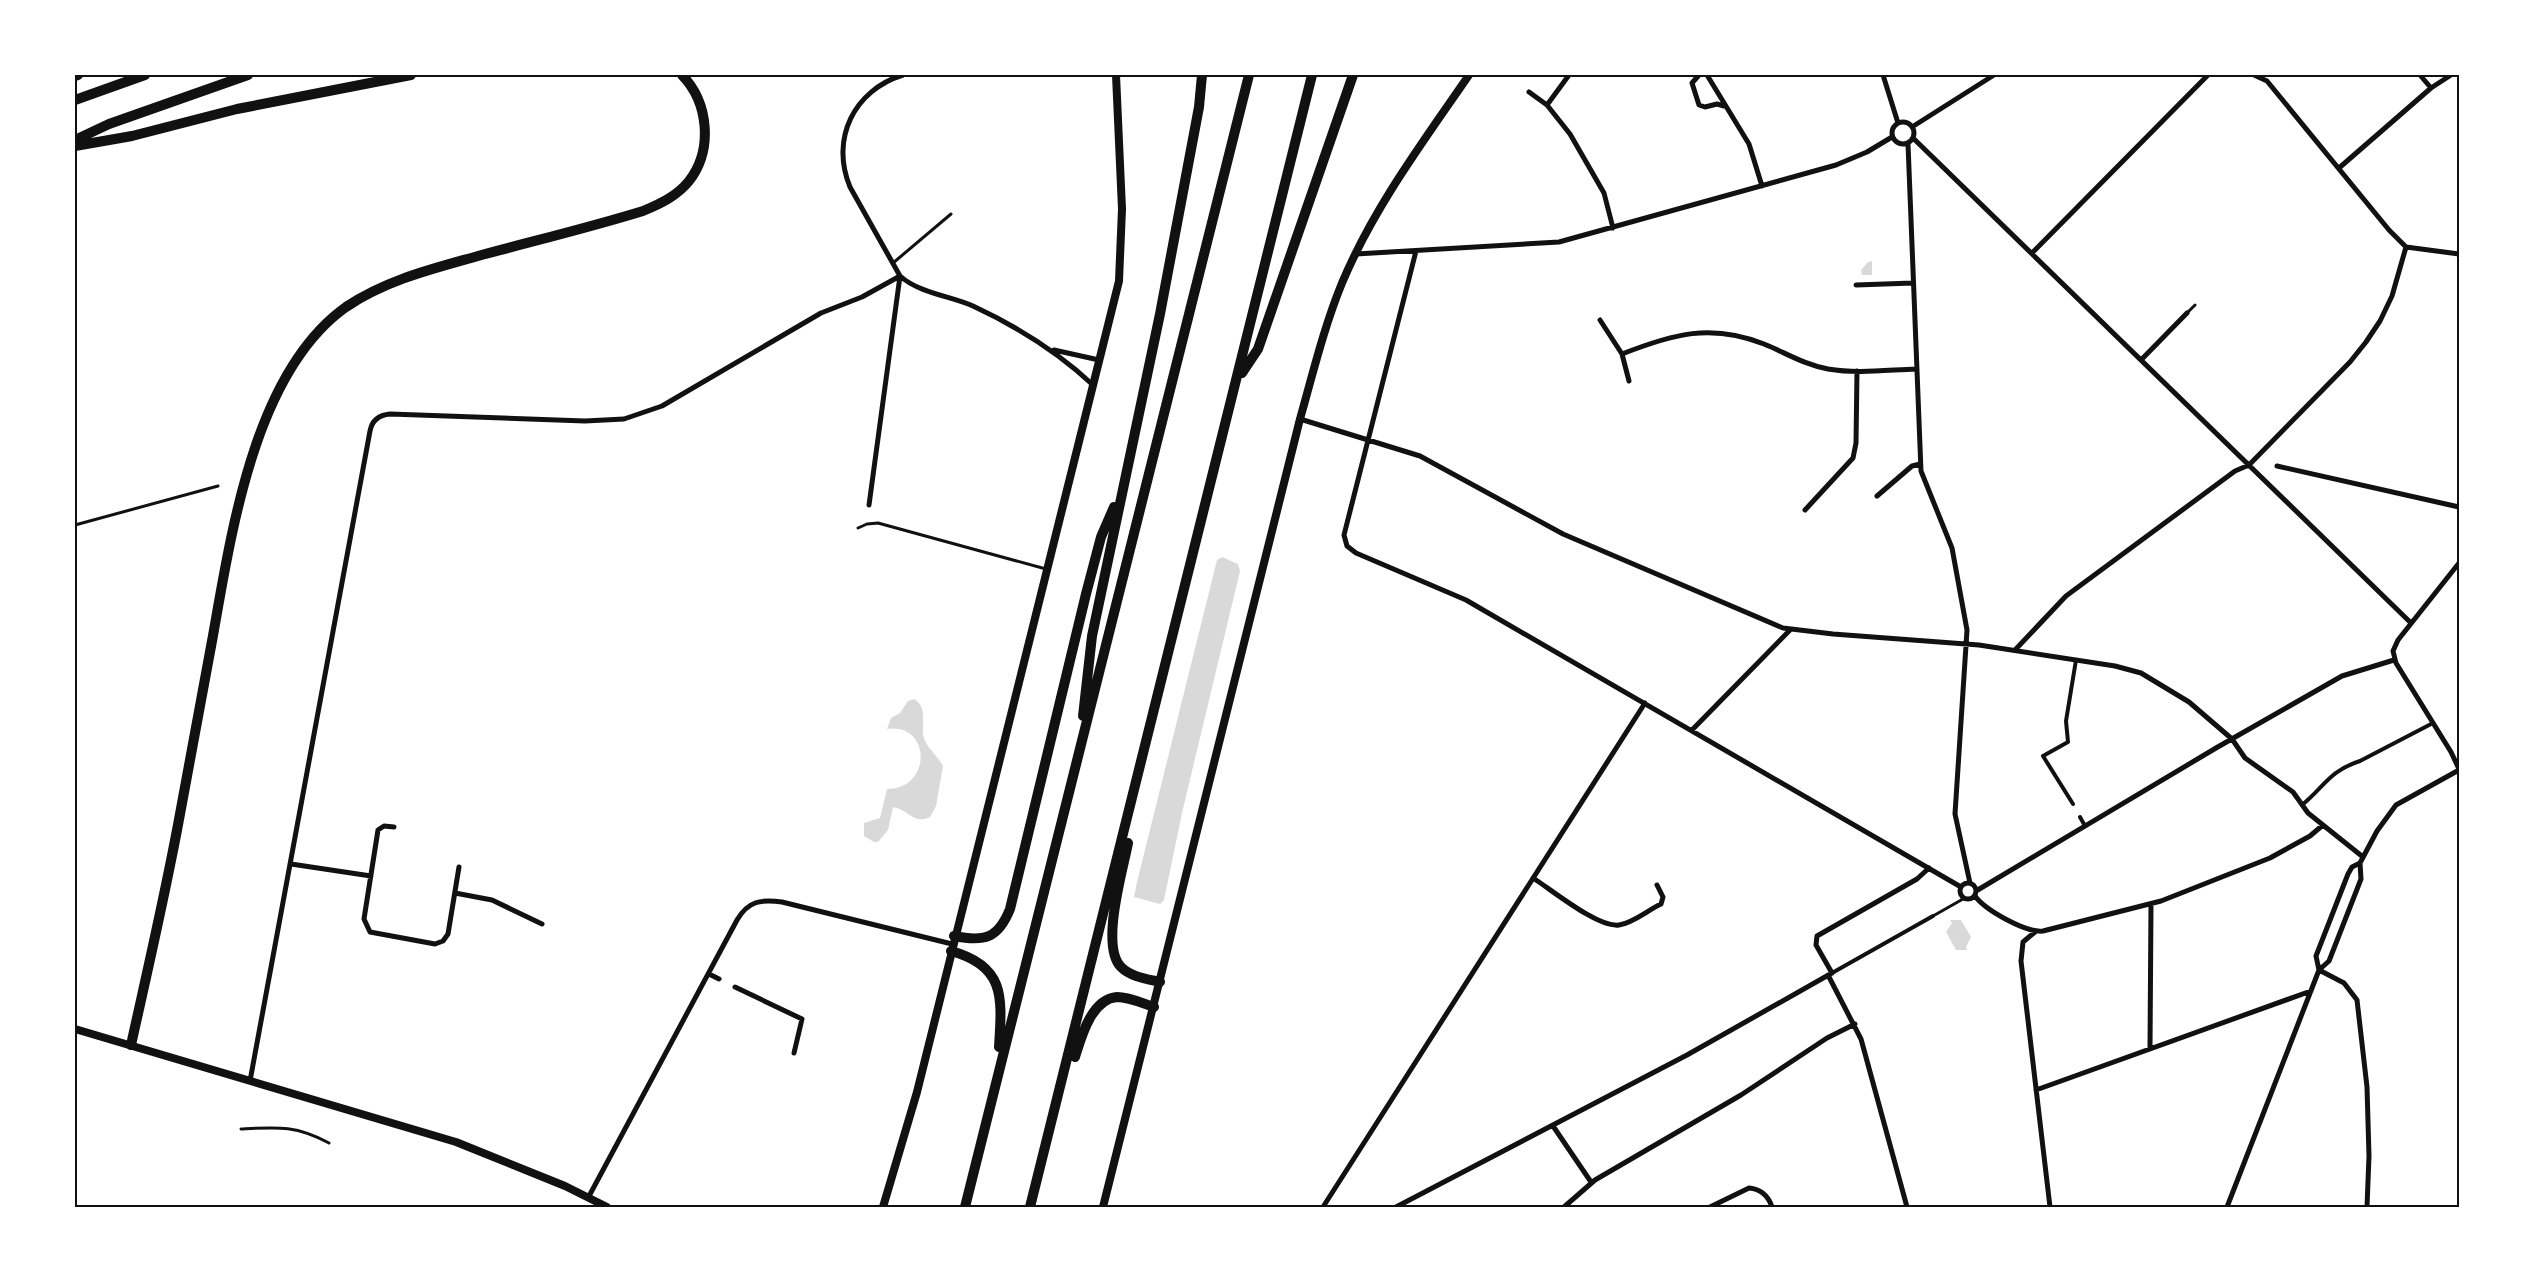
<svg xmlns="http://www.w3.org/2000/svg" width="2534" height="1282" viewBox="0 0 2534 1282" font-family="Karla,sans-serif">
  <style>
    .water { fill: #d9d9d9 }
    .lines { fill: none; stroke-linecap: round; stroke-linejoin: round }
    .service { stroke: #111; stroke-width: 3 }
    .pedestrian { stroke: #111; stroke-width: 4 }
    .minor { stroke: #111; stroke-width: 5 }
    .secondary { stroke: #111; stroke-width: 8 }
    .motorway { stroke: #111; stroke-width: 10 }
    .neatline { fill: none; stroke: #111; stroke-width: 2 }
  </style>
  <rect width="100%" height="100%" fill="#fff"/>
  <!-- water -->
  <path class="water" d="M 1872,261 L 1872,275 L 1862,275 L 1861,270 L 1868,262 Z
    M 1222,557 L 1238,564 L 1240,571 L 1182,813 L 1164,900 L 1160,904 L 1134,897 L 1137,882 L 1217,560 Z
    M 914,699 C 929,707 920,728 924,738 C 927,748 938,756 943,766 L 936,806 L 930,817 C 913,825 908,809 893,807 L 888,830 L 878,842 L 874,842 L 864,836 L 864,823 L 880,818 L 887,789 C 932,789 932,723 887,729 L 891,718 L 900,713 L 908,701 Z
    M 1950,920 L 1961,920 L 1971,937 L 1966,947 L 1967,950 L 1956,950 L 1946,932 L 1952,923 Z"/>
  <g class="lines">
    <!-- service -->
    <path class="service" d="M 893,263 L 951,214
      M 2187,313 L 2195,305
      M 75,525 L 218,486
      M 858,528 L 867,524 L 878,523 L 1046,569
      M 1933,916 L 1963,899
      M 241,1129 C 277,1127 296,1125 329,1143"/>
    <!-- pedestrian -->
    <path class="pedestrian" d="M 2073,804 L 2043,756 L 2068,742 L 2066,721 L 2076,660
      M 2302,805 C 2325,786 2329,771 2360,761 L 2433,723
      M 2080,817 L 2085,826
      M 1832,973 L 1933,916"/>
    <!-- minor -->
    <path class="minor" d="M 903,75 C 854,90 830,139 850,187 L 900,276 C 919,293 950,296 973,306 C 1016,326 1058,352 1093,385
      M 1569,75 L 1547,105 L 1570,134 L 1604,193 L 1613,228
      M 1699,75 L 1692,83 L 1699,105 L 1705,107 L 1717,104 L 1724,106
      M 1707,75 L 1749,144 L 1762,186
      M 1883,75 L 1898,123
      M 2420,75 L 2431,88
      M 1529,92 L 1547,105
      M1892 133a11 11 0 1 1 22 0a11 11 0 1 1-22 0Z
      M 1912,127 L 1994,75
      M 1913,138 L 2411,623
      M 1908,144 L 1921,471 L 1952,548 L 1967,630 L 1955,814 L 1970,883
      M 2339,168 L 2431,88 L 2451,75
      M 2406,247 L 2459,254
      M 1416,251 L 1344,535 L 1347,546 L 1356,553 L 1466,600 L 1961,887
      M 2032,253 L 2208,75
      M 1356,254 L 1559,242 L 1836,165 L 1867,152 L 1892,137
      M 1856,285 L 1913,283
      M 1600,320 L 1622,354 L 1629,381
      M 1054,350 L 1099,360
      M 1622,354 C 1673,334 1711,323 1764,344 C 1786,353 1805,365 1828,369 C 1857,374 1887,370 1916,369
      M 2141,360 L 2187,313
      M 1300,419 L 1420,456 L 1563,534 L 1783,628 L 1833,634 L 1979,645 L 2115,666 L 2141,673 L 2189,702 L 2232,739 L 2245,758 L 2293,792 L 2308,813 L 2363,857
      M 2277,466 L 2459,507
      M 1877,496 L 1912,466 L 1920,464
      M 869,505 L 900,276
      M 1805,510 L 1853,458 L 1856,443 L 1857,371
      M 2459,563 L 2398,640 L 2393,651 L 2396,663 L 2451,752 L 2459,769
      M 2015,650 L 2066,596 L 2235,471 L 2249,465 L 2350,362 L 2366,342 L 2380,321 L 2392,296 L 2406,247 L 2389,230 L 2267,81 L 2254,75
      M 1692,730 L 1790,630
      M 394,827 L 384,826 L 378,830 L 364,919 L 370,932 L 435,944 L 443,941 L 448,934 L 459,867
      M 2360,863 L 2377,831 L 2396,805 L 2459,770
      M 291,864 L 371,876
      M 1533,878 C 1552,890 1598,928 1619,925 C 1633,923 1648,910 1661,904 L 1663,897 L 1657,885
      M1960 891a8 8 0 1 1 16 0a8 8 0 1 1-16 0Z
      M 1976,891 L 2216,748 L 2342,676 L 2394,660
      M 455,893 L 492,900 L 542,924
      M 1975,896 C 1985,910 2026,933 2043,931 L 2161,901 L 2270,858 L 2310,836 L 2323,825
      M 2035,932 L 2023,942 L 2021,961 L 2050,1207
      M 2319,970 L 2344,983 L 2357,1000 L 2367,1087 L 2369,1156 L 2367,1207
      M 2319,970 L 2316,956 L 2348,874 L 2352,867 L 2360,863
      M 2319,970 L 2329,961 L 2361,879 L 2360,863
      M 709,974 L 719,979
      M 1828,975 L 1861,1039 L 1907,1207
      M 735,987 L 802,1019 L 794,1053
      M 2150,1049 L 2151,904
      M 250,1081 L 370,431 C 372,420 379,415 390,414 L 585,421 L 624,419 L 662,406 L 821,313 L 862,297 L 900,276
      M 2036,1090 L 2311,991
      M 1553,1126 L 1591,1182
      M 588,1198 L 737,920 C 748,901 761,899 782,902 L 952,944
      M 1323,1207 L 1645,703
      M 1396,1207 L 1687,1055 L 1832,973 L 1816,945 L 1817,936 L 1917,879 L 1929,868
      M 1564,1207 L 1595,1180 L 1741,1095 L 1827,1038 L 1855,1024
      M 1710,1207 L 1749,1188 C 1761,1189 1768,1195 1772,1207
      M 2227,1207 L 2319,970"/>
    <!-- secondary -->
    <path class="secondary" d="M 75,1029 L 456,1142 L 565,1186 L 607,1207
      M 883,1207 L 917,1092 L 1119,281 L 1122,209 L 1116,75
      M 1103,1207 L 1300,419 C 1313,373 1324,327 1342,283 C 1374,207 1423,142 1469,75"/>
    <!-- motorway -->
    <path class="motorway" d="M 75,76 L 78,75
      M 75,100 L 145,75
      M 75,140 L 109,124 L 248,75
      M 75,146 L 132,136 L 237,109 L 411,75
      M 1242,373 L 1258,349 L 1353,75
      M 1083,716 L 1092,636 L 1160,314 L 1199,107 L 1202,75
      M 1128,843 C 1123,870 1100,946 1121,967 C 1131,977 1147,979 1160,982
      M 954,936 C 984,942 998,939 1010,909 L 1086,594 L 1101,537 L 1114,507
      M 951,951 C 1006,966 1002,998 999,1047
      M 131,1045 C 148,968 166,891 180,814 C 191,756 201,698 212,641 C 231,536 253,373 346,307 C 386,280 432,269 478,256 C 533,241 588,228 643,211 C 660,204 677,196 689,181 C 713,150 709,103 682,75
      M 1075,1057 C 1081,1038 1091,999 1117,997 C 1129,997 1142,1003 1154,1007
      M 965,1207 L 1249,75
      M 1030,1207 L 1312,75"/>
  </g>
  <!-- border -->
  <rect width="2534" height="1282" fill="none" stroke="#ffffff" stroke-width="153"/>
  <rect x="76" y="76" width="2382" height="1130" class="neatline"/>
</svg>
